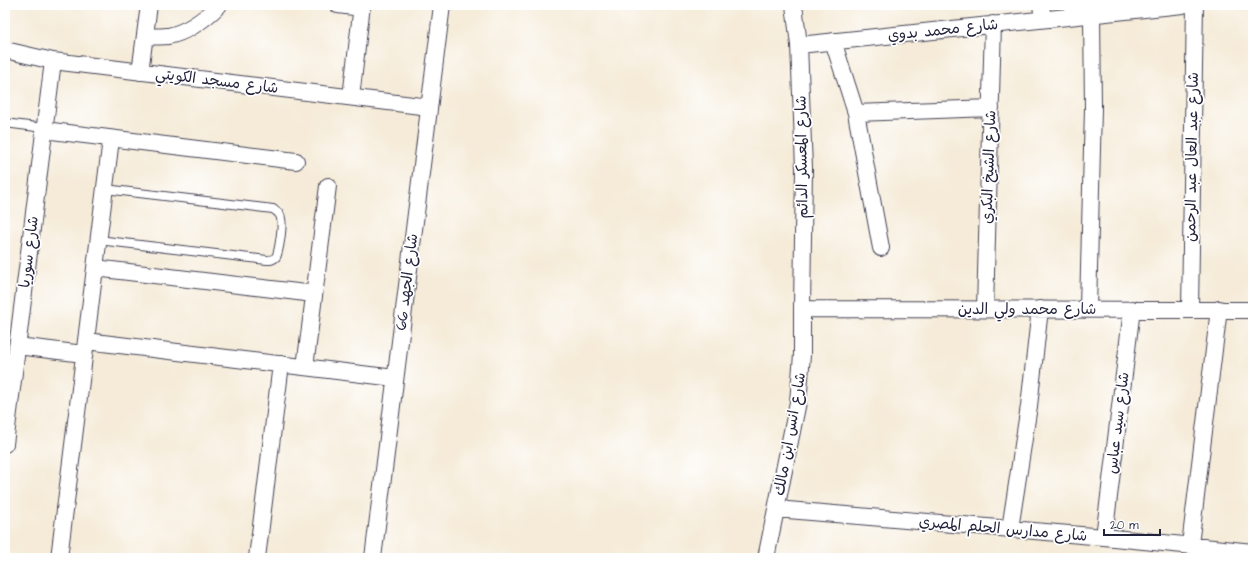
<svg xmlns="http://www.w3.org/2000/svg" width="1258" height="563" viewBox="0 0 1258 563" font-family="'Architects Daughter','Playpen Sans Arabic',sans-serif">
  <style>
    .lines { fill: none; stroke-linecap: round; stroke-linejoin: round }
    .lane-casing { stroke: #424053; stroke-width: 10 }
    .street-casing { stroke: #424053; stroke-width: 18 }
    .lane { stroke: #fff; stroke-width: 8 }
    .street { stroke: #fff; stroke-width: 16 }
    .labels { text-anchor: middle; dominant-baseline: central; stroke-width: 3.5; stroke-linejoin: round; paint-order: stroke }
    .street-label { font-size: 15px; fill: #22223b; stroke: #fff }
  </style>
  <rect width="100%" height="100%" fill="#fff"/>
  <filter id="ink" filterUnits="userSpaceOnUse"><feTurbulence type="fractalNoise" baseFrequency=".025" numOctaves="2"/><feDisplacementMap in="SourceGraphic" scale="8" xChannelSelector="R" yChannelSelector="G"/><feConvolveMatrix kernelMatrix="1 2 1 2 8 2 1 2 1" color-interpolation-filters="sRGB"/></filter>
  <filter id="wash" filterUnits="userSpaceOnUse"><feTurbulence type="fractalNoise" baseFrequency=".012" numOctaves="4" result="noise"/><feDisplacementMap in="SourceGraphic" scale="16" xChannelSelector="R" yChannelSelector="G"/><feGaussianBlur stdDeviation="0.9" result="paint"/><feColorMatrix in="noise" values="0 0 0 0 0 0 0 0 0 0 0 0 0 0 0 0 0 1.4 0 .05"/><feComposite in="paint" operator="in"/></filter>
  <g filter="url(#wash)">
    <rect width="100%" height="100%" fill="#f5ebd8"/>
  </g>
  <g filter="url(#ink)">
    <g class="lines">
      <defs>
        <path id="lane" d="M 5,123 L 44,128
          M 98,240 L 267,260 C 271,260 273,260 276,257 C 279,252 283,225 281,219 C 281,214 277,212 273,209 L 105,189"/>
        <path id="street" d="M 338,5 L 362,8
          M 1041,5 L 1043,19
          M 145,36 C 152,36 160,37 168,36 C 188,32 205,19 219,5
          M 833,41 L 856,113 L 881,248
          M 799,45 L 1183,5
          M 5,50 L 53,61 L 429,107
          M 140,72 L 149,5
          M 351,97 L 362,5
          M 856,113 L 991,108
          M 44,130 L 296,161
          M 95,268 L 314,294
          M 802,309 L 1253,310
          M 985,309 L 993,24
          M 1088,309 L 1093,108 L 1092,14
          M 1190,309 L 1195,5
          M 86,341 L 395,378
          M 17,346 L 84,354
          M 305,367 L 328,186
          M 5,444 L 53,61
          M 776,509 L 1104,537 L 1253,552
          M 1010,529 L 1029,406 L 1040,309
          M 1104,537 L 1132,309
          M 1190,545 L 1219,309
          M 59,558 L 111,139
          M 257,558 L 281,364
          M 373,558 L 442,5
          M 766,558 L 798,402 L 802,355 L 802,309 L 804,168 L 799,45 L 794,5"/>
      </defs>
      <!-- lane casing -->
      <use href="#lane" class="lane-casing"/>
      <!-- street casing -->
      <use href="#street" class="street-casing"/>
      <!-- lane -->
      <use href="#lane" class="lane"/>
      <!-- street -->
      <use href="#street" class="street"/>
    </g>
  </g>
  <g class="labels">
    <!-- street labels -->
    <g class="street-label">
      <text transform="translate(943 30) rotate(-6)">شارع محمد بدوي</text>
      <text transform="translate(217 81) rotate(7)">شارع مسجد الكويتي</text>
      <text transform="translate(802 157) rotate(-91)">شارع المعسكر الدائم</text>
      <text transform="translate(1192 157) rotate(-89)">شارع عبد العال عبد الرحمن</text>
      <text transform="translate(989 167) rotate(-88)">شارع الشيخ البكري</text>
      <text transform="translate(29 252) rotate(-83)">شارع سوريا</text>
      <text transform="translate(407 282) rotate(-83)">شارع الجهد 66</text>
      <text x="1027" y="309">شارع محمد ولي الدين</text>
      <text transform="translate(1118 423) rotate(-83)">شارع سيد عباس</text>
      <text transform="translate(790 434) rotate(-80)">شارع انس ابن مالك</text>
      <text transform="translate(1003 529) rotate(5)">شارع مدارس الحلم المصري</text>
    </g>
  </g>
  <!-- margin -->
  <rect width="1258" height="563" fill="none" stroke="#fff" stroke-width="20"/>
  <!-- scale -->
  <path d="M1104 529v6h56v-6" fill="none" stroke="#22223b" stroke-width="2"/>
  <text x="1110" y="529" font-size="12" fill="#22223b" stroke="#ffffff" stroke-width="3" paint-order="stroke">20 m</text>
</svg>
